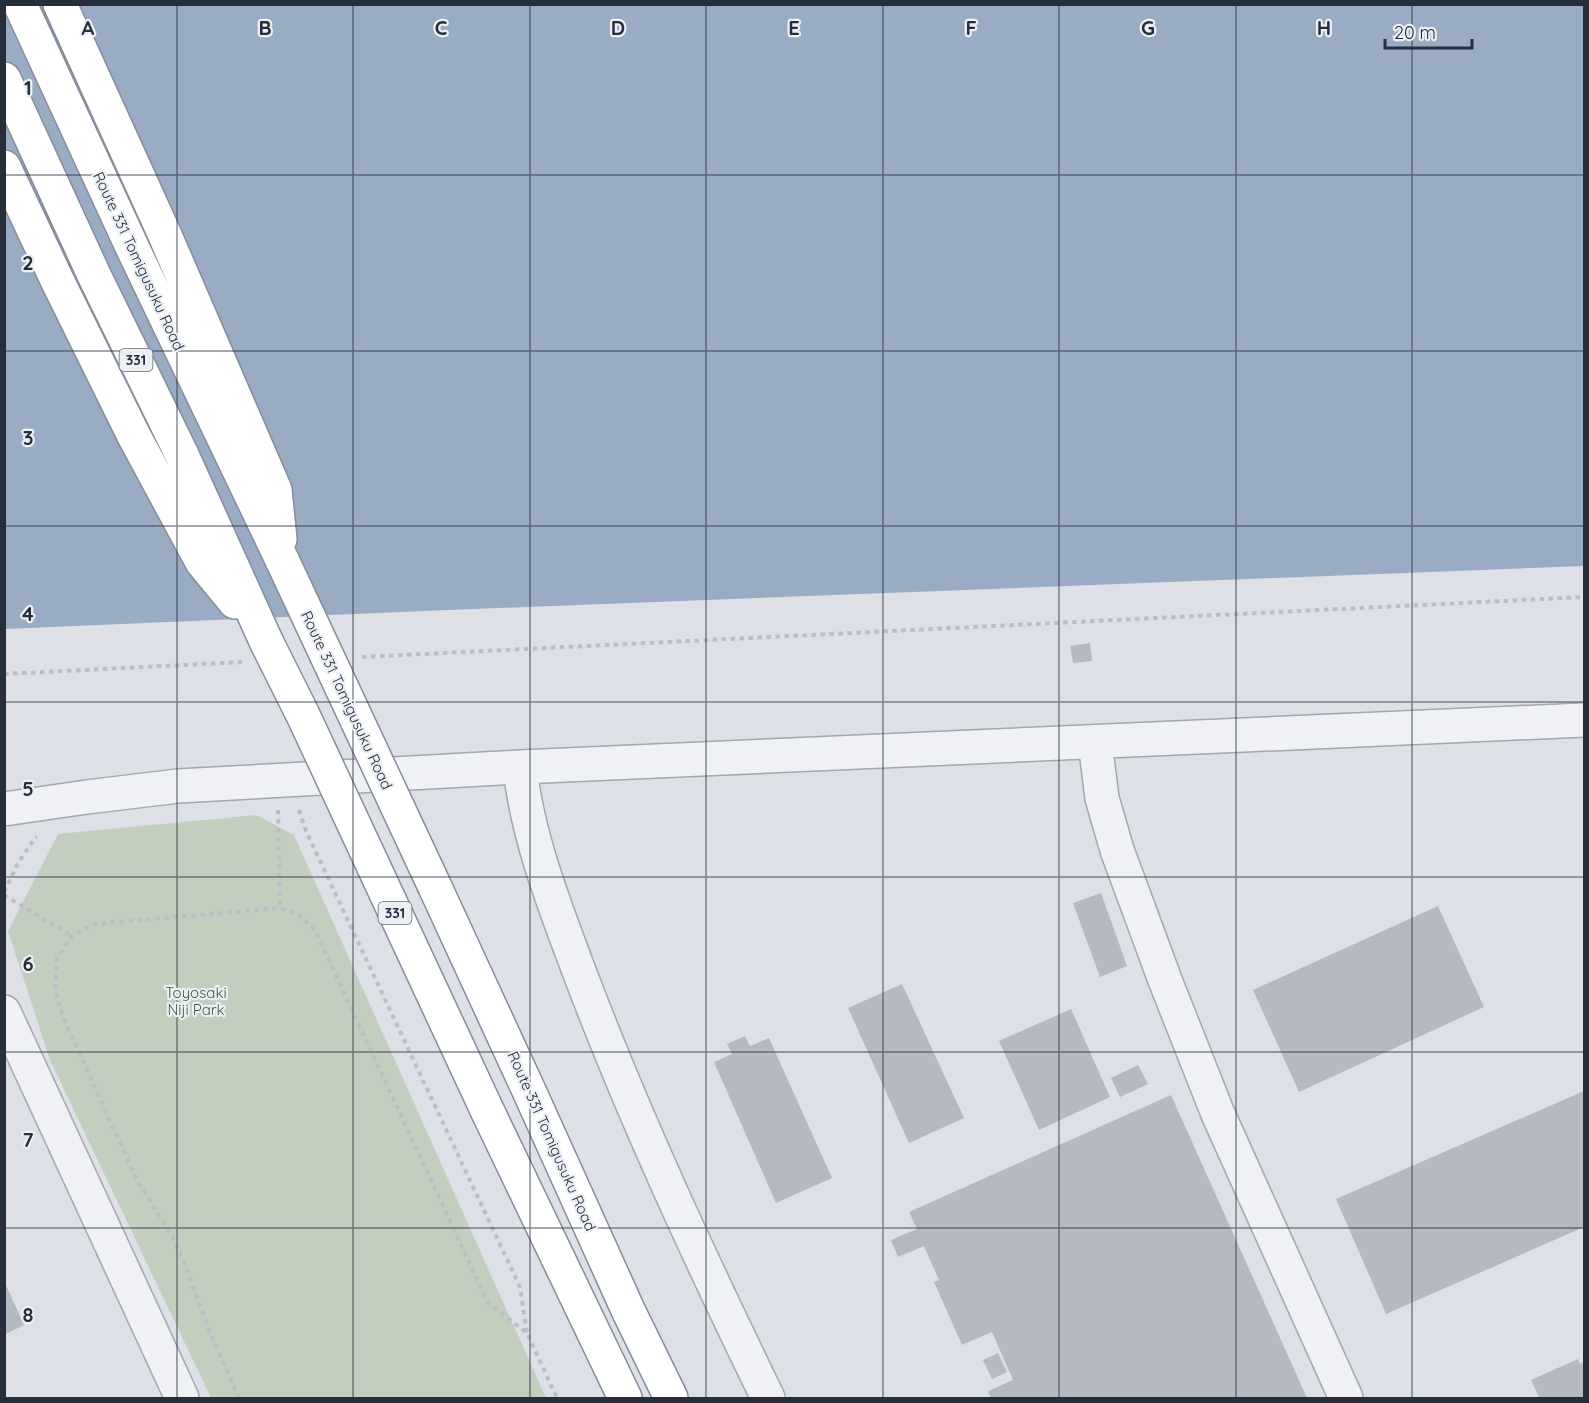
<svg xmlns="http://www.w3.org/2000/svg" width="1589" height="1403" viewBox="0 0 1589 1403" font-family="Quicksand,sans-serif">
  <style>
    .green { fill: #c2cfbe }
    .water { fill: #99acc4 }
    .building { fill: #b4b9c2 }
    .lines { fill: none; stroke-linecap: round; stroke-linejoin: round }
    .tertiary-casing { stroke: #a3a7af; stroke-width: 36 }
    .trunk-casing { stroke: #858d9b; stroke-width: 36 }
    .path { stroke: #bbbec4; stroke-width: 4; stroke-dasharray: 4.5 4.5; stroke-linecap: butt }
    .tertiary { stroke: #eff1f4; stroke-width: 33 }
    .trunk { stroke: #fff; stroke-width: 33 }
    .trunk-bridge-casing { stroke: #858d9b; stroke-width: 36; stroke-linecap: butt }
    .trunk-bridge { stroke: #fff; stroke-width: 33 }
    .grid { fill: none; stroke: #272e3b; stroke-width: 1.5; stroke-opacity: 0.55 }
    .labels { text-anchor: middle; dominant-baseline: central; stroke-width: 4.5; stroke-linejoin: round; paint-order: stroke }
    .shield { fill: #eceff4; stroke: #626872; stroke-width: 1.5 }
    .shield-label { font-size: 14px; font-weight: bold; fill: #272e3b }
    .street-label { font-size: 15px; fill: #272e3b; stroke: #eceff4 }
    .park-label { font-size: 15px; fill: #3a5636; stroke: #eceff4 }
    .grid-label { font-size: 20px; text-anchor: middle; font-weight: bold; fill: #272e3b; stroke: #eceff4; stroke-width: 4.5; stroke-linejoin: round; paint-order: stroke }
  </style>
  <rect width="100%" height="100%" fill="#dde0e6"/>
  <!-- green -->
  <path class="green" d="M 256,815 L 294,835 L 546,1398 L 211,1398 L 50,1060 L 8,931 L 58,834 Z"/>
  <!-- water -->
  <path class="water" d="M 4,5 L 1584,5 L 1584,566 L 448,610 L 5,629 Z"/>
  <!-- building -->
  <path class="building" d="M 1090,643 L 1092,661 L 1073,663 L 1070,646 Z
    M 1101,893 L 1127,966 L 1100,977 L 1073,903 Z
    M 1438,906 L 1484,1007 L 1299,1092 L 1253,990 Z
    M 902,984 L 964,1118 L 909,1143 L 848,1008 Z
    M 1071,1009 L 1110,1097 L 1039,1130 L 999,1041 Z
    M 745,1036 L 750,1046 L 769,1038 L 832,1178 L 776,1203 L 714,1062 L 732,1054 L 727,1044 Z
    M 1138,1065 L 1148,1084 L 1120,1097 L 1111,1078 Z
    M 1584,1091 L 1584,1227 L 1386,1314 L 1336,1199 Z
    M 1171,1095 L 1307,1398 L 991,1398 L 988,1391 L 1013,1380 L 992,1332 L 962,1345 L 934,1282 L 939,1280 L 924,1246 L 898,1257 L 891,1240 L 917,1229 L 909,1212 Z
    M 4,1281 L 24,1325 L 4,1335 Z
    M 998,1353 L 1007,1372 L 992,1379 L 983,1360 Z
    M 1578,1359 L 1580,1364 L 1584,1362 L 1584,1398 L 1535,1398 L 1539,1397 L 1531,1380 Z"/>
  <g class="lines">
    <defs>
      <path id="tertiary" d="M 1095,742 L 1102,798 L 1117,850 L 1165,980 L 1218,1114 L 1346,1398
        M 520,767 C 527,836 555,907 579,971 C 634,1117 700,1258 768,1398
        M 4,809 L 87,797 L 178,786 L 520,767 L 1584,720
        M 4,1012 L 182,1398"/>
      <path id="trunk" d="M 20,4 L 133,249 L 283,562
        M 60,4 L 164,233 L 275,490 L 280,539
        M 4,79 L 94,275 L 182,455 L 266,641
        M 4,167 L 57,280 L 134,436 L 202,562 L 235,602
        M 435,887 L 530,1093 L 628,1310 L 671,1398
        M 487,1110 L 625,1398"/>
    </defs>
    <!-- tertiary casing -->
    <use href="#tertiary" class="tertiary-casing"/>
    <!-- trunk casing -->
    <use href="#trunk" class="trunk-casing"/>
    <!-- path -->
    <path class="path" d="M 362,657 L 1584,597
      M 4,674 L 243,662
      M 278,810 L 280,908
      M 299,810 L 306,831 L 520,1287 L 527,1333
      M 4,892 L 18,863 L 35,838 L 37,837
      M 4,895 L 72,936
      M 239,1398 L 209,1330 L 183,1260 L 172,1236 L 137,1180 L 63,1017 L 55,990 L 57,958 L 72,936 L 94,924 L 280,908 L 299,915 L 315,930 L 488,1303 L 527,1333 L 557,1398"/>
    <!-- tertiary -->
    <use href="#tertiary" class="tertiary"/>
    <!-- trunk -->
    <use href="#trunk" class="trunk"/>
    <defs>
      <path id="trunk-bridge" d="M 283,562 L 435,887
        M 266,641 L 303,715 L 487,1110"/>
    </defs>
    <!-- trunk-bridge casing -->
    <use href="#trunk-bridge" class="trunk-bridge-casing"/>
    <!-- trunk-bridge -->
    <use href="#trunk-bridge" class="trunk-bridge"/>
  </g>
  <!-- grid -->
  <path class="grid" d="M 177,4 L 177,1398M 353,4 L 353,1398M 530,4 L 530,1398M 706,4 L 706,1398M 883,4 L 883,1398M 1059,4 L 1059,1398M 1236,4 L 1236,1398M 1412,4 L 1412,1398M 4,175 L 1584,175M 4,351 L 1584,351M 4,526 L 1584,526M 4,702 L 1584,702M 4,877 L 1584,877M 4,1052 L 1584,1052M 4,1228 L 1584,1228"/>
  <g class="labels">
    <!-- shield labels -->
    <g class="shield">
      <rect x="119.5" y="349" width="33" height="22" rx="4.5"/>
      <rect x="378.5" y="902" width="33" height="22" rx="4.5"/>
    </g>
    <g class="shield-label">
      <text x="136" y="360">331</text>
      <text x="395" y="913">331</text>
    </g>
    <!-- street labels -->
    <g class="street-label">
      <text transform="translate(139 261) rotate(65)">Route 331 Tomigusuku Road</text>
      <text transform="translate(347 700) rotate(65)">Route 331 Tomigusuku Road</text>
      <text transform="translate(552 1141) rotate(66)">Route 331 Tomigusuku Road</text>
    </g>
    <!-- park labels -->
    <g class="park-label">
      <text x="196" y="992">Toyosaki<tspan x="196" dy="17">Niji Park</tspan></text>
    </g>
  </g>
  <g class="grid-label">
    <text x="88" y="35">A</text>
    <text x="265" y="35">B</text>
    <text x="441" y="35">C</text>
    <text x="618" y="35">D</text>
    <text x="794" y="35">E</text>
    <text x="971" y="35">F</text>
    <text x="1148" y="35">G</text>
    <text x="1324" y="35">H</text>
    <text x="28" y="95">1</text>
    <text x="28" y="270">2</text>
    <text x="28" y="445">3</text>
    <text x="28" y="621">4</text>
    <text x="28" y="796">5</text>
    <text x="28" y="971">6</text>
    <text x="28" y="1147">7</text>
    <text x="28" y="1322">8</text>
  </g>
  <!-- border -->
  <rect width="1589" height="1403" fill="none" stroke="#272e3b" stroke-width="12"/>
  <!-- scale -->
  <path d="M1385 39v9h87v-9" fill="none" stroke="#272e3b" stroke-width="3"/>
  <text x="1394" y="39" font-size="18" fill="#272e3b" stroke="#eceff4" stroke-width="4.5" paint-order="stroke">20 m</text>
</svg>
